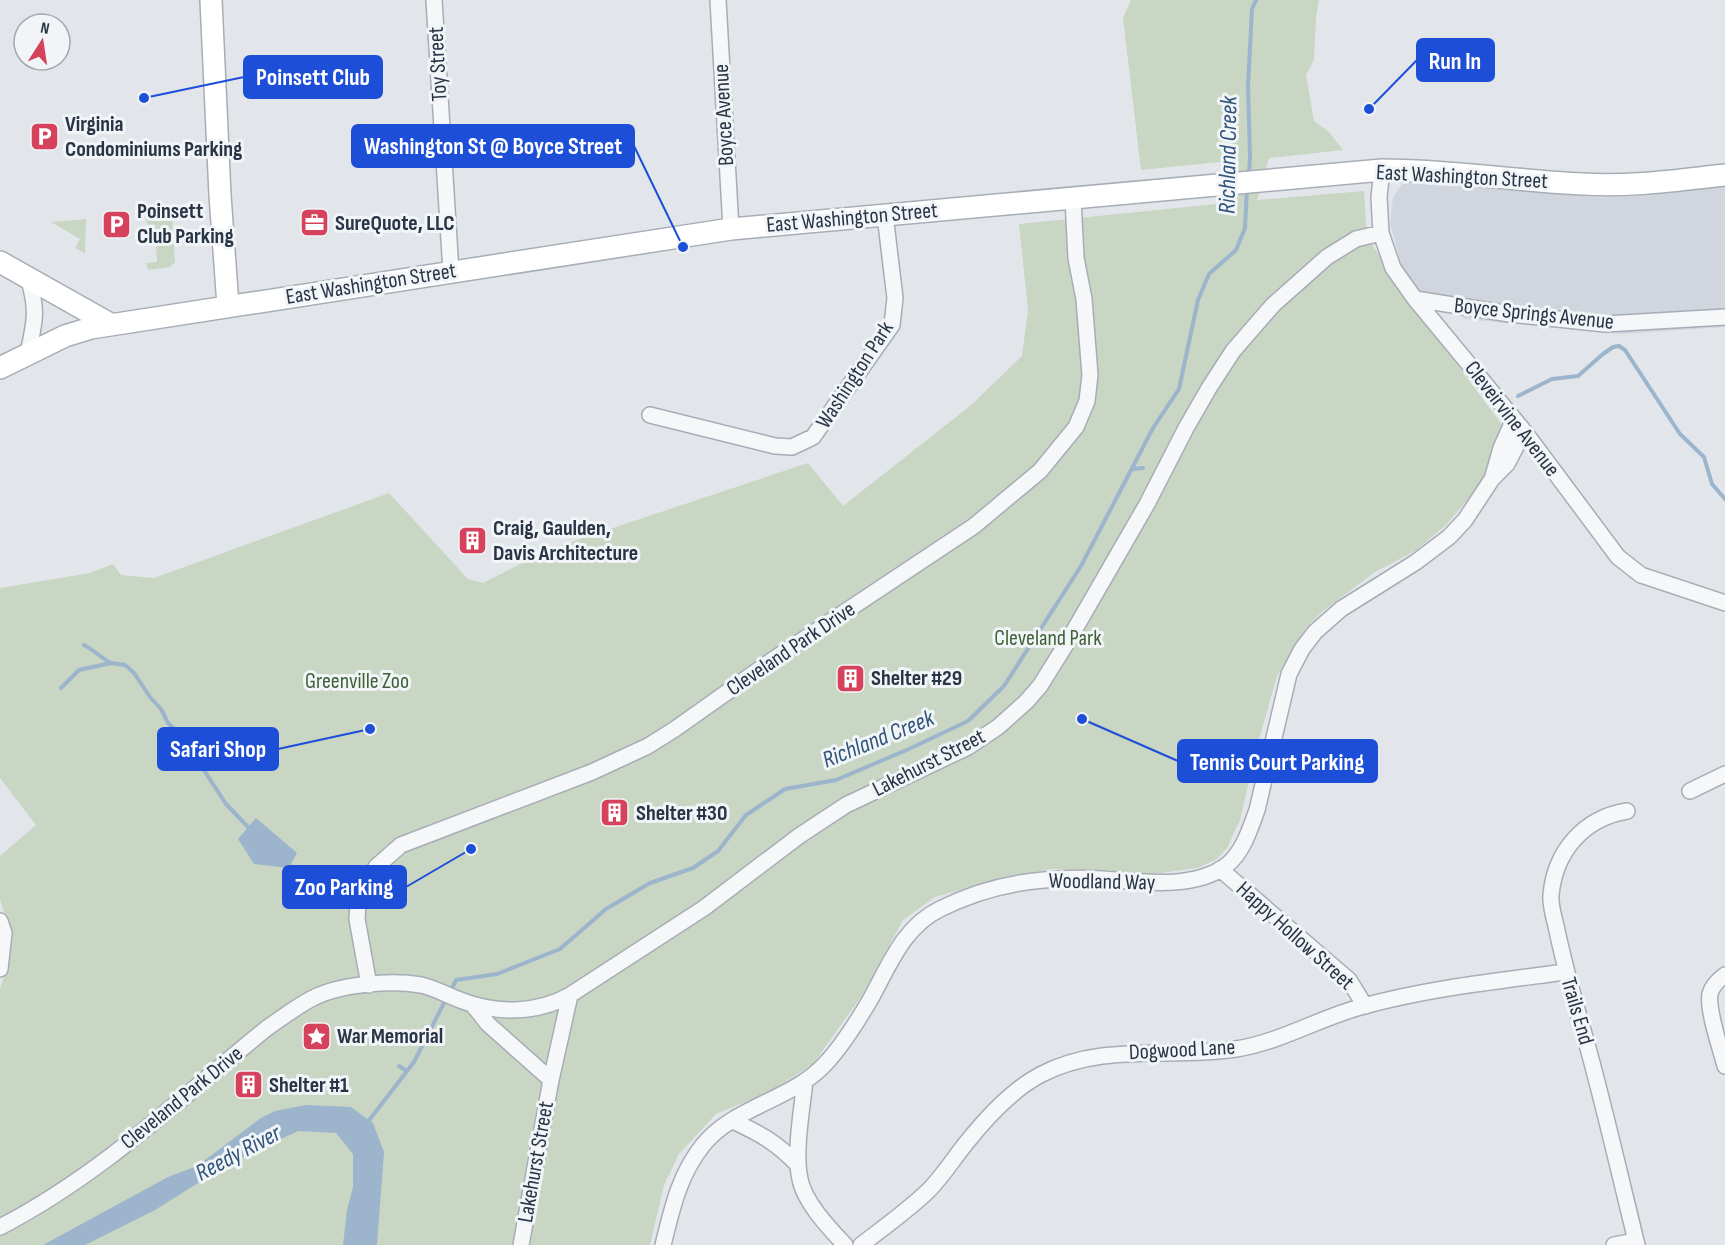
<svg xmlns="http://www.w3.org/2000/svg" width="1725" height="1245" viewBox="0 0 1725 1245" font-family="'Sofia Sans Condensed',sans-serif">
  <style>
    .built { fill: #d0d5de }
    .green { fill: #c8d6c3 }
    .water { fill: #9cb5cd }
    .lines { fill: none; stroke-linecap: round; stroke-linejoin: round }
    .stream { stroke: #9cb5cd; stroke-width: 4 }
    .street-casing { stroke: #a7adb6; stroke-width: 18 }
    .secondary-casing { stroke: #a7adb6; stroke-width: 24 }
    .street { stroke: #f5f7f9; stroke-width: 15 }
    .secondary { stroke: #fff; stroke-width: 21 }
    .labels { text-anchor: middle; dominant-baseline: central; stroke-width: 6; stroke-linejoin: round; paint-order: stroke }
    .street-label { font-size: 22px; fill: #293445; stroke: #f2f5f8 }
    .poi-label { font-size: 22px; font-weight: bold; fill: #293445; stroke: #f2f5f8; text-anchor: start }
    .park-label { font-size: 22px; fill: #3f6136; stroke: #f2f5f8 }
    .water-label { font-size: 24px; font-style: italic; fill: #31547b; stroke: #f2f5f8 }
    .leader { fill: none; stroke: #1d4ed8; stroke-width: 2 }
    .callout-dot { fill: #1d4ed8; stroke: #f2f5f8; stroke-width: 2 }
    .callout { fill: #1d4ed8; stroke: #1d4ed8; stroke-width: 2 }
    .callout-label { font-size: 24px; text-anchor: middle; font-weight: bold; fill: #fff }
  </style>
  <rect width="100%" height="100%" fill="#e2e6eb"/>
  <!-- built -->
  <path class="built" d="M 1406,179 L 1602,198 L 1725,186 L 1725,327 L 1620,334 L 1465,319 L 1421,294 L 1401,264 L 1390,223 L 1393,197 Z"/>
  <!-- green -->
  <path class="green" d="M 1131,0 L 1319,0 L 1316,18 L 1314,60 L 1306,75 L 1314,121 L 1329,132 L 1343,150 L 1269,158 L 1257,200 L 1364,191 L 1367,238 L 1429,327 L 1506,430 L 1491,472 L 1446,525 L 1415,551 L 1375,572 L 1323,611 L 1306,628 L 1277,676 L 1259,739 L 1240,820 L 1227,848 L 1217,859 L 1197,868 L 1153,874 L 1101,870 L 1052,869 L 1003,878 L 935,897 L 903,920 L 861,997 L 813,1064 L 771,1091 L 716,1114 L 679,1154 L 664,1185 L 650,1245 L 0,1245 L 0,989 L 8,965 L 10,932 L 0,899 L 0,856 L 36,825 L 0,778 L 0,588 L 90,573 L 113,564 L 121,575 L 154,578 L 389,493 L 468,579 L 483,583 L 550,549 L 808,463 L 843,506 L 970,406 L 1022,356 L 1028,310 L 1019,224 L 1236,202 L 1239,160 L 1141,170 L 1123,18 Z
    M 172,217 L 175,262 L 170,267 L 148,270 L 146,263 L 157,262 L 155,224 L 147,225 L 146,218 Z
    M 86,219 L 85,253 L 75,248 L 80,239 L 51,222 Z"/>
  <!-- water -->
  <path class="water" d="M 256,818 L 297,853 L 289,868 L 254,864 L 238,839 Z
    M 306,1105 L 351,1107 L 373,1123 L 384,1152 L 377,1245 L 343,1245 L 347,1210 L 353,1187 L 353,1154 L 336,1133 L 298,1131 L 230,1163 L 155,1210 L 85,1245 L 43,1245 L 168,1177 L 197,1166 L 261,1118 L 275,1111 Z"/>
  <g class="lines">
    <!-- stream -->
    <path class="stream" d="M 1249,175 L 1250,158 L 1248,86 L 1252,9 L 1256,0
      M 1518,396 L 1552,379 L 1578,376 L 1603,354 L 1613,347 L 1619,346 L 1625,350 L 1680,434 L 1704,457 L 1712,484 L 1725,499
      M 1132,469 L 1143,468
      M 84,645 C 94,650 101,658 111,663
      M 61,688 L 79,670 L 111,663 L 125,665 L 134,673 L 150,697 L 161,709 L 168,723 L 181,735 L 226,804 L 248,827
      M 450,992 L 456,980 L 497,974 L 560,949 L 606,909 L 650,883 L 693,868 L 718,851 L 746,815 L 785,789 L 836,780 L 909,749 L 968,721 L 1004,686 L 1081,566 L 1153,428 L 1179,389 L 1198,300 L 1209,274 L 1236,250 L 1245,228 L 1247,188
      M 399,1066 L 407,1071
      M 367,1123 L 414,1062 L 446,999"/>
    <defs>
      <path id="street" d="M 434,0 L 451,272
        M 718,0 L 731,229
        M 1382,170 L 1379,197 L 1381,233 L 1393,268 L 1415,299 L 1524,431 L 1618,557 L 1641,575 L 1725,603
        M 28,277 C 38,310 35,321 28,353
        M 1415,299 L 1510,314 L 1605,324 L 1725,317
        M 650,415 L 775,446 L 792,447 L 813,437 L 892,325 L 895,298 L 885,215
        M 1493,476 L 1501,448 L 1514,419
        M 1690,791 L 1725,774
        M 1627,811 C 1584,818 1555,851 1551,895 C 1550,905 1554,917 1556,926 C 1564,964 1574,1000 1585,1037 C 1604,1105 1620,1176 1637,1245
        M 1220,869 L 1349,980 L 1365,1006
        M 0,921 L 4,933 L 0,969
        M 1725,975 C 1718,980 1712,986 1710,994 C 1707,1010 1721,1050 1725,1066
        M 369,985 L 357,919 L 358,904 L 376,867 L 401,845 L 592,772 L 648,746 L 675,729 L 771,661 L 974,526 L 1040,471 L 1076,427 L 1087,401 L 1090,375 L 1084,299 L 1076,258 L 1073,199
        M 473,1005 L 488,1024 L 551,1080
        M 805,1081 C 802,1109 794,1153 800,1179 C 804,1202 830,1229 845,1245
        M 733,1121 C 761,1134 777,1143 798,1165
        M 0,1227 C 99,1176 181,1098 267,1028 C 282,1018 297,1006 313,998 C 340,984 391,980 421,985 C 435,988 447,995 460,1000 C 495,1014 537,1014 570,995
        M 521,1245 L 551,1080 L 570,995 L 704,908 L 799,836 L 846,805 L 968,747 L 998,727 L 1026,702 L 1040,686 L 1068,641 L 1147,504 L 1186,428 L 1209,388 L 1233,351 L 1273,305 L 1327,257 L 1356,239 L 1381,233
        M 663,1245 C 672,1209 679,1175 703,1145 C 734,1106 793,1100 826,1063 C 843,1045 857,1022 870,1000 C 889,966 903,927 940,909 C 972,893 1009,883 1044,880 C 1063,878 1084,878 1103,879 C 1141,882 1194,890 1227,865 C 1243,852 1250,829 1257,810 L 1289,674 L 1302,649 L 1315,632 L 1341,609 L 1416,562 L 1449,537 L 1465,520 L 1492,479 L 1507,464 L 1524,431
        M 861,1245 C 883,1228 907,1211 928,1191 C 943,1176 954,1158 967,1142 C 987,1117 1012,1090 1040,1075 C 1102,1042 1170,1059 1236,1049 C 1281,1042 1321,1017 1364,1006 C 1430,988 1498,981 1565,972
        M 1614,1245 L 1636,1241"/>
      <path id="secondary" d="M 211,0 L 220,195 L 228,306
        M 0,262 L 110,324
        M 0,368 L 65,336 L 91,328 L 731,229 L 1382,170 C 1450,170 1516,181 1583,184 C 1631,187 1678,180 1725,175"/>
    </defs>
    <!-- street casing -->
    <use href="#street" class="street-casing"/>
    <!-- secondary casing -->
    <use href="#secondary" class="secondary-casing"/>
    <!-- street -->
    <use href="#street" class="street"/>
    <!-- secondary -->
    <use href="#secondary" class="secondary"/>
  </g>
  <!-- icons -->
  <defs>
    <symbol id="parking-square" viewBox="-11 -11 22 22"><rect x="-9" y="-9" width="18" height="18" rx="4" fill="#d6425c" stroke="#f2f5f8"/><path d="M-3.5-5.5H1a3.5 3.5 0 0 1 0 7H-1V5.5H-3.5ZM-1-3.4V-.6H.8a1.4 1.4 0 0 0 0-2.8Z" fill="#fff"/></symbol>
    <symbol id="office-square" viewBox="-11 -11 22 22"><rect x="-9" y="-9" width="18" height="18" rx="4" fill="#d6425c" stroke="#f2f5f8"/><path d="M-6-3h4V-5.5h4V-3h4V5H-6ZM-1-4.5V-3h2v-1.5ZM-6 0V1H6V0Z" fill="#fff"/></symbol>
    <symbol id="building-square" viewBox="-11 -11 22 22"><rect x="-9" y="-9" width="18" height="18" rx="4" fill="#d6425c" stroke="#f2f5f8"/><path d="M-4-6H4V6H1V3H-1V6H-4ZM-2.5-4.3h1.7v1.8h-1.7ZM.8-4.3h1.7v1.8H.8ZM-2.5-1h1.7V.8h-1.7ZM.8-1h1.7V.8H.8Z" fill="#fff"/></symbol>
    <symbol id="sight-square" viewBox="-11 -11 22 22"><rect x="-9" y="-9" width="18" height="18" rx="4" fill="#d6425c" stroke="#f2f5f8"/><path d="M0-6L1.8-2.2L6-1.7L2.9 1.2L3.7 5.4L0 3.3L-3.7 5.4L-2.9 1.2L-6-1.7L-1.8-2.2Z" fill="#fff"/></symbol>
  </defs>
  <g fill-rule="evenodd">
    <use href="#parking-square" x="28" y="120" width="33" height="33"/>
    <use href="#office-square" x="298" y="206" width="33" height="33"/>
    <use href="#parking-square" x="100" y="208" width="33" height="33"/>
    <use href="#building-square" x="456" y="524" width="33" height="33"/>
    <use href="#building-square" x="834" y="662" width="33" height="33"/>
    <use href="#building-square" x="598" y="796" width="33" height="33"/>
    <use href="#sight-square" x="300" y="1020" width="33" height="33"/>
    <use href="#building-square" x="232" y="1068" width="33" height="33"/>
  </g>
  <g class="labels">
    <!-- street labels -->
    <g class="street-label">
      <text transform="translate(438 64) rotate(-93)">Toy Street</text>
      <text transform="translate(724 115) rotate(-93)">Boyce Avenue</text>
      <text transform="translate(1462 177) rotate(3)">East Washington Street</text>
      <text transform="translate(852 218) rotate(-5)">East Washington Street</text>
      <text transform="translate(371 284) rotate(-9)">East Washington Street</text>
      <text transform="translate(1534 314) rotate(6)">Boyce Springs Avenue</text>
      <text transform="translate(855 375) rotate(-57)">Washington Park</text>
      <text transform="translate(1512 419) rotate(52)">Cleveirvine Avenue</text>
      <text transform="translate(791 649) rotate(-34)">Cleveland Park Drive</text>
      <text transform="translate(929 763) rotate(-27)">Lakehurst Street</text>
      <text transform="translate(1102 882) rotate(1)">Woodland Way</text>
      <text transform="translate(1295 936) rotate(42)">Happy Hollow Street</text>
      <text transform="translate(1577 1011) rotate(74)">Trails End</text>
      <text transform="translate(1182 1050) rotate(-3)">Dogwood Lane</text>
      <text transform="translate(182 1098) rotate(-39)">Cleveland Park Drive</text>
      <text transform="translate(536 1162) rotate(-80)">Lakehurst Street</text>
    </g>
    <!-- poi labels -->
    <g class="poi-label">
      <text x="65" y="124">Virginia<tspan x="65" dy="25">Condominiums Parking</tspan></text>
      <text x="137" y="211">Poinsett<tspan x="137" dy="25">Club Parking</tspan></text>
      <text x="335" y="223">SureQuote, LLC</text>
      <text x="493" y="528">Craig, Gaulden,<tspan x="493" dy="25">Davis Architecture</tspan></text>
      <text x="871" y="678">Shelter #29</text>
      <text x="636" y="813">Shelter #30</text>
      <text x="337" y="1036">War Memorial</text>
      <text x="269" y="1085">Shelter #1</text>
    </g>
    <!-- park labels -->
    <g class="park-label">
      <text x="1048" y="638">Cleveland Park</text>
      <text x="357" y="681">Greenville Zoo</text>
    </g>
    <!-- water labels -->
    <g class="water-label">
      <text transform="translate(1228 155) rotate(-89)">Richland Creek</text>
      <text transform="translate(878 739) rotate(-22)">Richland Creek</text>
      <text transform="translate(238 1153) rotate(-28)">Reedy River</text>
    </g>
  </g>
  <!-- callouts -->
  <path class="leader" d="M1369 109L1417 60M144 98L244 77M683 247L634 146M370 729L278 749M1082 719L1178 761M471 849L406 887"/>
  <g class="callout-dot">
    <circle cx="1369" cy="109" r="6"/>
    <circle cx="144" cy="98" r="6"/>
    <circle cx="683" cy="247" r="6"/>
    <circle cx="370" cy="729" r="6"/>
    <circle cx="1082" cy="719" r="6"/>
    <circle cx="471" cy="849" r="6"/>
  </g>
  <g class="callout">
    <rect x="1417" y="39" width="77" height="42" rx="6"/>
    <rect x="244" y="56" width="138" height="42" rx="6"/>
    <rect x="352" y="125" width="282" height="42" rx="6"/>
    <rect x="158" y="728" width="120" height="42" rx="6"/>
    <rect x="1178" y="740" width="199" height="42" rx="6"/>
    <rect x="283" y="866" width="123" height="42" rx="6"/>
  </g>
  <g class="callout-label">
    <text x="1455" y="69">Run In</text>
    <text x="313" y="85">Poinsett Club</text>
    <text x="493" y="154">Washington St @ Boyce Street</text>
    <text x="218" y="757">Safari Shop</text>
    <text x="1277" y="770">Tennis Court Parking</text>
    <text x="344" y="895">Zoo Parking</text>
  </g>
  <!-- north arrow -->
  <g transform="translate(42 42) rotate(12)"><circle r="28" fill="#f2f5f8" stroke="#a2a8b0" stroke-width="1.5"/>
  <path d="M0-4.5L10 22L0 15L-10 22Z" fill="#d6425c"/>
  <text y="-9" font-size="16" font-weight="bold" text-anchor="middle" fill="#293445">N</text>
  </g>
</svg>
